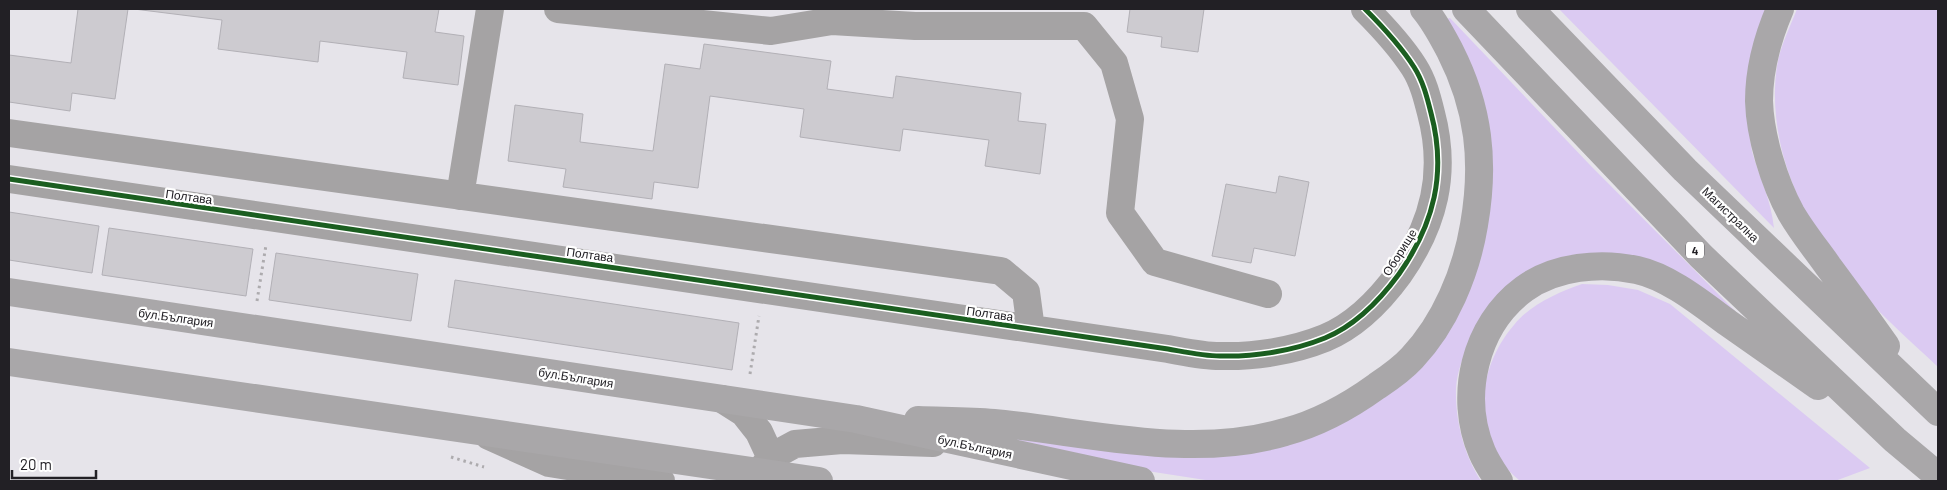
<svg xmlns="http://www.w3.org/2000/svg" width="1947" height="490" viewBox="0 0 1947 490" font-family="Barlow,sans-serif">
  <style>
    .green { fill: #dbcaf2 }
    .building { fill: #cdcbd0; stroke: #b2b0b6 }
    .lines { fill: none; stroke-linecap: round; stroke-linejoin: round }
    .path { stroke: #adabae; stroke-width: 3; stroke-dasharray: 2.5 4; stroke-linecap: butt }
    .minor { stroke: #a5a3a4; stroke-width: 28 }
    .major { stroke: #a9a7a9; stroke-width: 28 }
    .cycleway-casing { stroke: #fff; stroke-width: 8 }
    .cycleway { stroke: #1b5e20; stroke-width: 5 }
    .labels { text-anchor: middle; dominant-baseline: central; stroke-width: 4.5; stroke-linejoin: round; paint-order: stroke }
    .shield { fill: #fff; stroke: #646366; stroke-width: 1 }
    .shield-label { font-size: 11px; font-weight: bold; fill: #222025 }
    .street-label { font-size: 12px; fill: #222025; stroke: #fff }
  </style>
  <rect width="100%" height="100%" fill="#e6e4ea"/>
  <!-- green -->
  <path class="green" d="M 1559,9 L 1767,9 C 1760,22 1755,37 1752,52 C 1749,79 1746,129 1753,155 C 1761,181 1771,200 1774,228 Z
    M 1797,9 L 1938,9 L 1938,367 C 1907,338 1874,309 1847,276 C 1800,218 1766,141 1777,66 C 1780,47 1790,27 1797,9 Z
    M 1450,18 L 1590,165 L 1737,313 L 1606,253 L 1470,339 C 1464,355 1457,371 1456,388 C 1455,420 1464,455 1481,481 L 1212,481 L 999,448 L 1001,434 L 1167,453 L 1388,393 L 1489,218 L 1443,20 Z
    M 1582,284 L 1608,285 L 1638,290 L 1670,304 L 1870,468 L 1835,481 L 1520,481 C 1512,474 1503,465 1496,457 C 1493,452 1491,445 1489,439 C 1476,400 1487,356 1514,325 C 1531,304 1557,293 1582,284 Z"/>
  <!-- building -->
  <path class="building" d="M 78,9 L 128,9 L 115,99 L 72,93 L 70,111 L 9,102 L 9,55 L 71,63 Z
    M 134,9 L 439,9 L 435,32 L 464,36 L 458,85 L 403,78 L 407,52 L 320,41 L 318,62 L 218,49 L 222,20 Z
    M 1130,9 L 1204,9 L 1198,52 L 1161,47 L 1162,37 L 1127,32 Z
    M 704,44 L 831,61 L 827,89 L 893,98 L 896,76 L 1021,93 L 1018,121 L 1046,124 L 1040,174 L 985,166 L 989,140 L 903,129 L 900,151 L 800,137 L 804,109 L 710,96 L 698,188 L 654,182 L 652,199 L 563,187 L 566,169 L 508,161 L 515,105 L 583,114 L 580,142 L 653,151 L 665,64 L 700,69 Z
    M 1279,176 L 1309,182 L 1295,256 L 1254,248 L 1251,263 L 1212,256 L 1226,184 L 1276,193 Z
    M 9,212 L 99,226 L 92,273 L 9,260 Z
    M 109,228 L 253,249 L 246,296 L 102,275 Z
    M 276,253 L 418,274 L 411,321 L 269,300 Z
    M 455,280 L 739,323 L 732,370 L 448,327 Z"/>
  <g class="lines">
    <!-- path -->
    <path class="path" d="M 257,301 L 266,245
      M 750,374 L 759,316
      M 451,457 L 484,467"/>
    <!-- minor -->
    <path class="minor" d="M 558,9 L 771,31 L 832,21 L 915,26 L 1084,26 L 1114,63 L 1130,119 L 1120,213 L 1155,262 L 1268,294
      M 9,133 L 1001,271 L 1026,292 L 1031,329
      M 9,179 L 1168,349 C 1185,352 1203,356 1220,356 C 1254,357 1293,351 1325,338 C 1354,326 1380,300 1399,274 C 1434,224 1447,173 1431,113 C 1427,97 1423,81 1414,67 C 1400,45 1383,27 1365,9
      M 460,196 L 490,9
      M 722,399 L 744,413 L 759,432 L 778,473
      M 489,436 L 549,463 L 661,481
      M 757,481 L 759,473 L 771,457 L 795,444 L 842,440 L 933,443"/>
    <!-- major -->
    <path class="major" d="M 1466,9 L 1701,256 L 1895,440 L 1938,476
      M 1530,9 L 1685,170 L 1938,412
      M 1780,9 C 1768,37 1759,70 1759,101 C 1760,136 1774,182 1791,213 C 1802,232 1816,249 1828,266 C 1848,293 1867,319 1886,346
      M 9,292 L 856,419 L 1141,481
      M 9,362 L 819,481
      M 918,420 C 943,421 969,421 994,423 C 1089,432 1191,460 1285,432 C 1319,423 1348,407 1377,386 C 1389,378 1402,369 1412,358 C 1445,323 1466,273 1474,225 C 1485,162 1479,108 1450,51 C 1442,36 1435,22 1424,9
      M 1499,481 C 1493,472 1486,462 1482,452 C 1458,396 1475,325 1524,289 C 1555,266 1601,262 1637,270 C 1669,277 1702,304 1728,323 C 1758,344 1788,365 1818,386"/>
    <defs>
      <path id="cycleway" d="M 9,179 L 1168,349 C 1185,352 1203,356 1220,356 C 1254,357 1293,351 1325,338 C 1354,326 1380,300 1399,274 C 1434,224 1447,173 1431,113 C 1427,97 1423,81 1414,67 C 1400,45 1383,27 1365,9"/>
    </defs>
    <!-- cycleway casing -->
    <use href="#cycleway" class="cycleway-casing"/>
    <!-- cycleway -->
    <use href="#cycleway" class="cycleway"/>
  </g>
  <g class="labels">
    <!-- shield labels -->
    <rect class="shield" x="1686" y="241.5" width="18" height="17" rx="4"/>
    <g class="shield-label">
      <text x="1695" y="250">4</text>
    </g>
    <!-- street labels -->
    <g class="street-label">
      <text transform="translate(189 196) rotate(8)">Полтава</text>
      <text transform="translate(1731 214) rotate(44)">Магистрална</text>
      <text transform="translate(1399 252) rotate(-58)">Оборище</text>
      <text transform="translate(590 254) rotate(8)">Полтава</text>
      <text transform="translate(990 313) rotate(8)">Полтава</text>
      <text transform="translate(176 317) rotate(8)">бул.България</text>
      <text transform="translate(576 377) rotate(9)">бул.България</text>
      <text transform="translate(975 446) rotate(12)">бул.България</text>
    </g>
  </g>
  <!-- border -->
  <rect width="1947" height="490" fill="none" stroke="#222025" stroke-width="20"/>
  <!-- scale -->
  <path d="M12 470v8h84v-8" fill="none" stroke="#222025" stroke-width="2.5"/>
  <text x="20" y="470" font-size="15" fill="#222025" stroke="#ffffff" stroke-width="4" paint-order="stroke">20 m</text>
</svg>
